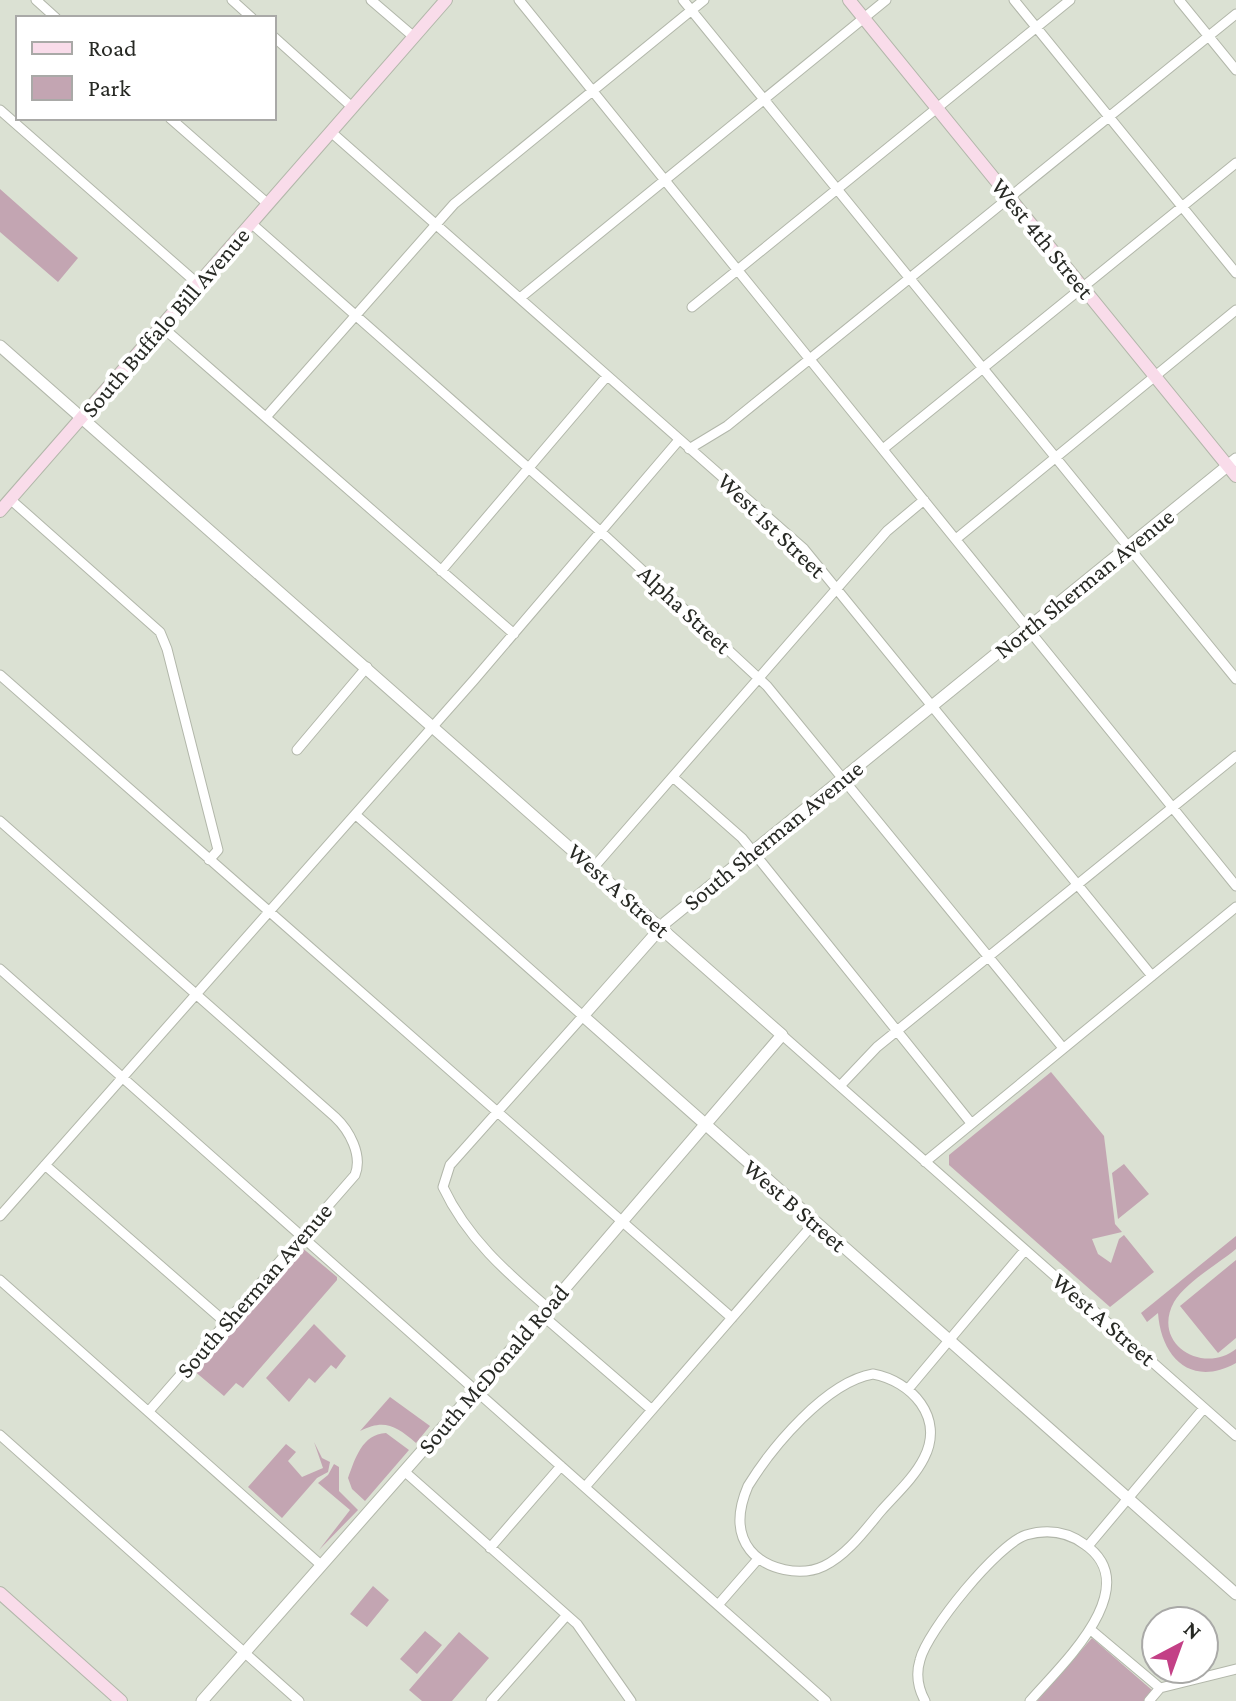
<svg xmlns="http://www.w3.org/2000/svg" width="1236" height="1701" viewBox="0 0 1236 1701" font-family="'Crimson Pro',serif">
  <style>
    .green { fill: #c3a5b2 }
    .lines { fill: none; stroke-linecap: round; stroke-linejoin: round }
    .minor-casing { stroke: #b2b7aa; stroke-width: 11 }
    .tertiary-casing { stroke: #b2b7aa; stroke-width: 13 }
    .secondary-casing { stroke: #b2b7aa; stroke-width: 14 }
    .minor { stroke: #fff; stroke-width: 9 }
    .tertiary { stroke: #fff; stroke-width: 11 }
    .secondary { stroke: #f9dcea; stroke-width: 12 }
    .labels { text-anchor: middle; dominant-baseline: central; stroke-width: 8; stroke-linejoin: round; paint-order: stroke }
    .street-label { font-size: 24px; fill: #272924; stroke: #fff }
  </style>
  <rect width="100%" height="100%" fill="#dbe1d3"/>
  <!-- green -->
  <path class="green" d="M 0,189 L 78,258 L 58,282 L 0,232 Z
    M 1051,1072 L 1104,1136 L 1115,1224 L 1122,1232 L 1092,1239 L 1098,1254 L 1111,1263 L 1119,1239 L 1124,1235 L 1154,1272 L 1110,1307 L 949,1165 L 949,1155 Z
    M 1124,1164 L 1149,1194 L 1118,1219 L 1112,1173 Z
    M 1236,1236 L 1236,1249 C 1218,1264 1186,1282 1174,1302 C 1151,1344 1203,1375 1236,1349 L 1236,1363 C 1191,1388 1161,1357 1158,1313 L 1147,1322 L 1141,1313 Z
    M 300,1246 L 337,1277 L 337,1280 L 243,1388 L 236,1383 L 224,1396 L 193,1370 Z
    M 1236,1260 L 1236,1338 L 1218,1353 L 1180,1306 Z
    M 314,1324 L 346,1356 L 336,1369 L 331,1365 L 315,1383 L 309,1378 L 289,1402 L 266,1378 Z
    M 390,1397 L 430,1426 L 416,1443 C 395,1425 384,1419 360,1431 Z
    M 386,1433 L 409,1450 L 365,1501 L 352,1489 L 348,1478 C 355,1459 362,1434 386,1433 Z
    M 314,1442 L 322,1458 L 330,1462 L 328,1472 L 317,1478 L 282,1518 L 248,1487 L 286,1444 L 296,1452 L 288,1461 L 302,1477 L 323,1468 Z
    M 334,1464 L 339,1467 L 339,1491 L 358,1510 L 319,1550 L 350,1510 L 318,1483 L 328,1475 Z
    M 373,1586 L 389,1600 L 367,1627 L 350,1614 Z
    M 425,1631 L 442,1645 L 417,1674 L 400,1659 Z
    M 459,1632 L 489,1658 L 452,1701 L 422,1701 L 409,1690 Z
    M 1092,1638 L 1153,1691 L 1144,1701 L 1037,1701 Z"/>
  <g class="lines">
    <defs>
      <path id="minor" d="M 36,0 L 56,18
        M 232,0 L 252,18
        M 371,0 L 414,37
        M 519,0 L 1236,886
        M 683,0 L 1236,679
        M 1014,0 L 1236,273
        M 1179,0 L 1236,70
        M 274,37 L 352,107
        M 0,110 L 198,284
        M 170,118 L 268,204
        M 331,132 L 804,549 L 1152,976
        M 251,223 L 601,532 L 767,686 L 1063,1048
        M 520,298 L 886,0
        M 692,307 L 1070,0
        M 161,326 L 514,634
        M 266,417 L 454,204 L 704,0
        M 689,449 L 727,426 L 1236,14
        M 883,449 L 1236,163
        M 10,499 L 160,632 L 167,649 L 218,850 L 209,860
        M 956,539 L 1236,310
        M 441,571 L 607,376
        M 0,675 L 732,1318
        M 297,750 L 367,667
        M 674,778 L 742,838 L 971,1123
        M 356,815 L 583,1016 L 450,1165 L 443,1187 C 467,1238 506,1272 548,1308
        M 0,821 L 335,1117 C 349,1130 363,1155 355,1175 L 149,1411
        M 594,867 L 887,531 L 924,500
        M 0,969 L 826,1701
        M 782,1035 L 1236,1436
        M 840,1086 L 877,1047 L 1236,756
        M 925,1162 L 1236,907
        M 45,1165 L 225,1322
        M 0,1216 L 474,680 L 679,440
        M 0,1280 L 321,1565
        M 542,1315 L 652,1410
        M 873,1374 C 911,1381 945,1417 924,1458 C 914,1478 895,1495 881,1511 C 865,1530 847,1555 824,1566 C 801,1577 766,1570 750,1550 C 735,1531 739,1507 748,1486 C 772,1447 826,1382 873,1374 Z
        M 909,1388 L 1025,1250
        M 0,1435 L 299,1701
        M 404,1471 L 577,1624 L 631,1701
        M 585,1487 L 815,1222
        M 1088,1546 L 1204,1408
        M 490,1548 L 561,1466
        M 718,1605 L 758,1559
        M 1091,1630 L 1160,1688
        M 491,1701 L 566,1616
        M 925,1701 C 918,1688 916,1673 920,1660 C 927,1631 998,1544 1026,1535 C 1047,1529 1066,1531 1084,1544 C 1148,1587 1059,1667 1030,1701
        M 1149,1701 L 1160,1688 L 1236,1669"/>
      <path id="tertiary" d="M 0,346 L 782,1035 L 548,1308 L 202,1701
        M 1236,459 L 666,922 L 583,1016 L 1236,1594"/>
      <path id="secondary" d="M 849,0 L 1236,476
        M 0,511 L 446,0
        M 0,1593 L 121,1701"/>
    </defs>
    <!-- minor casing -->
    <use href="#minor" class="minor-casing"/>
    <!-- tertiary casing -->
    <use href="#tertiary" class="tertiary-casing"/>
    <!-- secondary casing -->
    <use href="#secondary" class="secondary-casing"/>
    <!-- minor -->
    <use href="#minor" class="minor"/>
    <!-- tertiary -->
    <use href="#tertiary" class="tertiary"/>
    <!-- secondary -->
    <use href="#secondary" class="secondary"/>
  </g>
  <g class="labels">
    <!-- street labels -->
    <g class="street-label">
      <text transform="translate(1043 238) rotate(51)">West 4th Street</text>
      <text transform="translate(165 322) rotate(-49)">South Buffalo Bill Avenue</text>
      <text transform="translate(772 525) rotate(44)">West 1st Street</text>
      <text transform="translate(1084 583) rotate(-39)">North Sherman Avenue</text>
      <text transform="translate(685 609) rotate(43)">Alpha Street</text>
      <text transform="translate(773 835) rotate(-39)">South Sherman Avenue</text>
      <text transform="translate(619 890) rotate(42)">West A Street</text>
      <text transform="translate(795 1205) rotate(41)">West B Street</text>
      <text transform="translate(254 1290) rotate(-49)">South Sherman Avenue</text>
      <text transform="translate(1104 1319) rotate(41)">West A Street</text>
      <text transform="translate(493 1369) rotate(-49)">South McDonald Road</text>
    </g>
  </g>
  <!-- legend -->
  <rect x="16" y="16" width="260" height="104" fill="#ffffff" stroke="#a9a9a7" stroke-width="2"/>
  <rect x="32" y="42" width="40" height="12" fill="#f9dcea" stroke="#a9a9a7" stroke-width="2"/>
  <text x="88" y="56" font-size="24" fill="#272924">Road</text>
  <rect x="32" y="76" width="40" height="24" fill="#c3a5b2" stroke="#a9a9a7" stroke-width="2"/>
  <text x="88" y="96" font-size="24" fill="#272924">Park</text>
  <!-- north arrow -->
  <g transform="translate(1180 1645) rotate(41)"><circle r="38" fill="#ffffff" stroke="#a9a9a7" stroke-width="2"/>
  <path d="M0-6L14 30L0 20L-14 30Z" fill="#c34086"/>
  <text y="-12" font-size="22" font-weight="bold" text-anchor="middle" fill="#272924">N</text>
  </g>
</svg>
